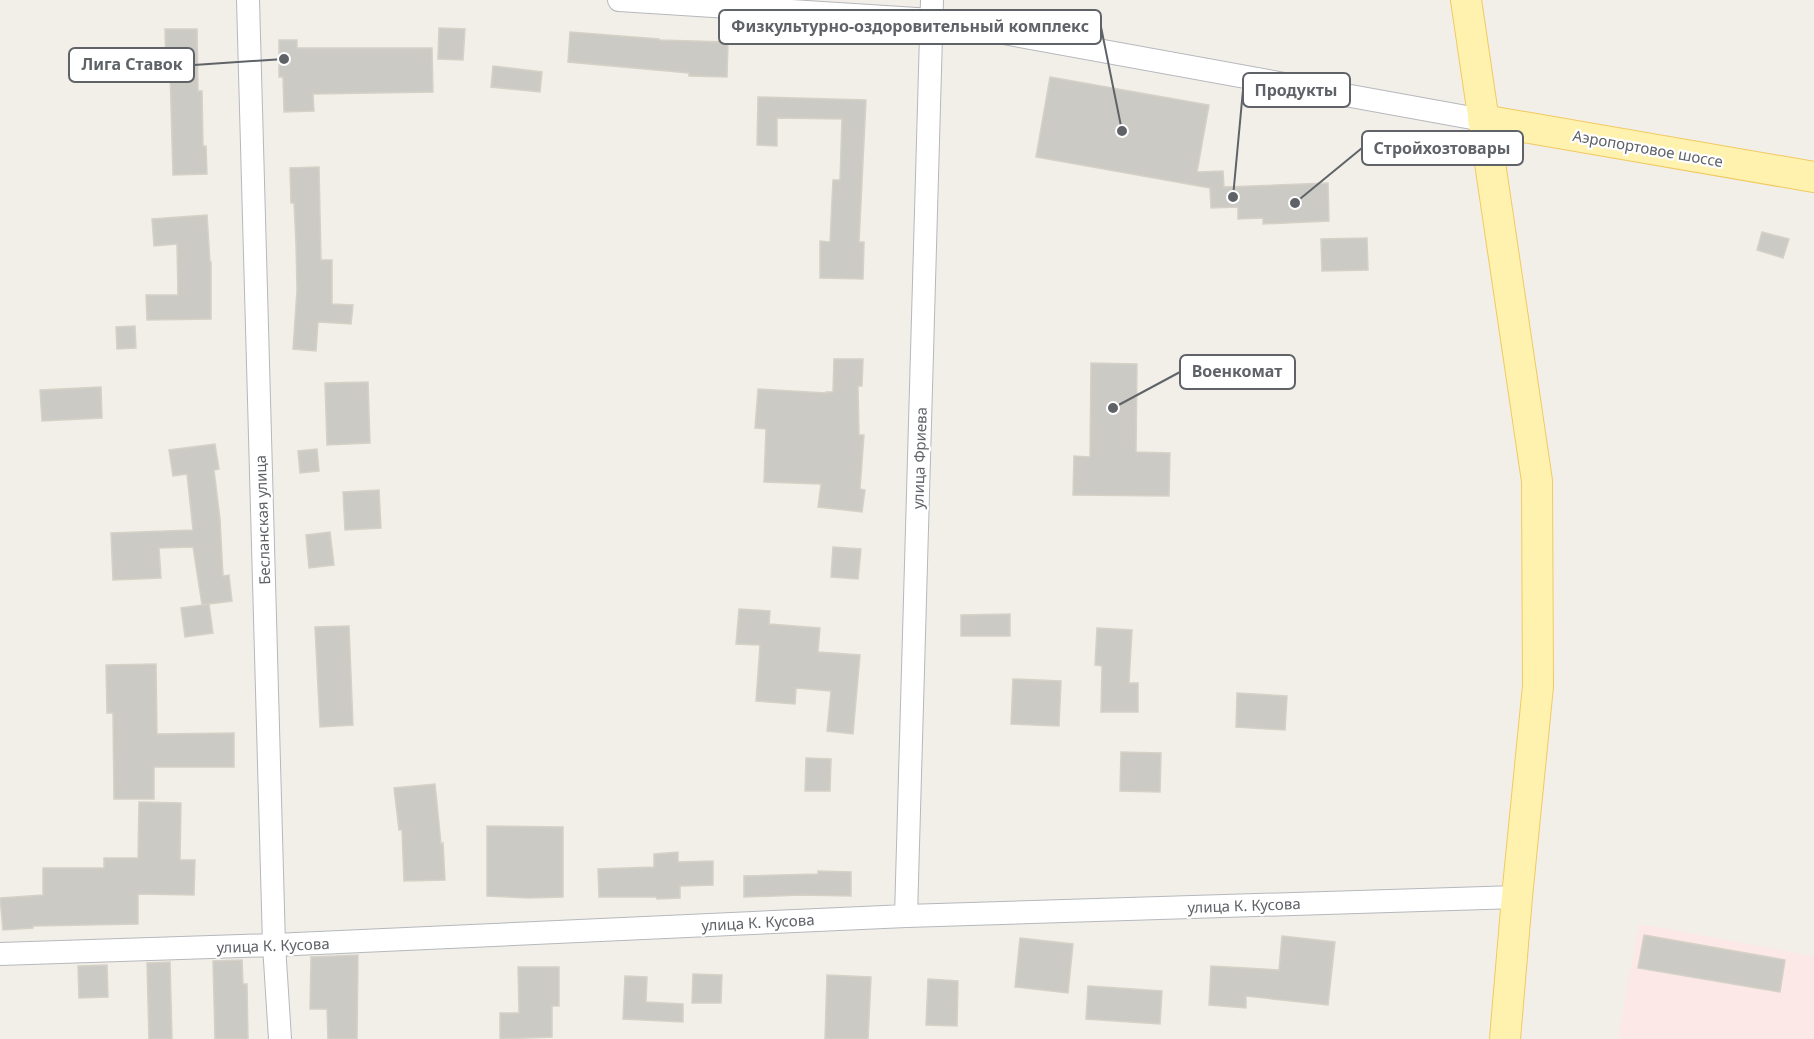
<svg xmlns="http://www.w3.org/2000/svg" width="1814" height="1039" viewBox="0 0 1814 1039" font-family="'Noto Sans',sans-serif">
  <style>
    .medical { fill: #fce8e6 }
    .building { fill: #cccac5; stroke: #d6d1c6; stroke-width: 1.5 }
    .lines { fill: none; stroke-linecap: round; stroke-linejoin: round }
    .minor-casing { stroke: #b5b8bc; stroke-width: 24 }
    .major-casing { stroke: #f2c960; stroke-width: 32 }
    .minor { stroke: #fff; stroke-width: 22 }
    .major { stroke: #fff2af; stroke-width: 30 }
    .labels { text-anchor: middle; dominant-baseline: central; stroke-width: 4.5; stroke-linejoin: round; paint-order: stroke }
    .street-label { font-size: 15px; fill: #5f6368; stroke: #fff }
    .leader { fill: none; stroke: #5f6368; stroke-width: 2 }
    .callout-dot { fill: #5f6368; stroke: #fff; stroke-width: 2 }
    .callout { fill: #fff; stroke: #5f6368; stroke-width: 2 }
    .callout-label { font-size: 16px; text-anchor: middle; font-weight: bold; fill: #5f6368 }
  </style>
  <rect width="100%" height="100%" fill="#f1efe8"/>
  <!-- medical -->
  <path class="medical" d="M 1639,924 L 1814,956 L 1814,1039 L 1618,1039 Z"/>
  <!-- building -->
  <path class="building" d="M 439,28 L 465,29 L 463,60 L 438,59 Z
    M 165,29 L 197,29 L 198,91 L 202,91 L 203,146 L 206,146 L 207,174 L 173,175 L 170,70 L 166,70 Z
    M 570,32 L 659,39 L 659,40 L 728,42 L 727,77 L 689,76 L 689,73 L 568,62 Z
    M 279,40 L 297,40 L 297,48 L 432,48 L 433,92 L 313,94 L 314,111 L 284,112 L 283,77 L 279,77 Z
    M 493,66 L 542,72 L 540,92 L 491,87 Z
    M 1050,77 L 1209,105 L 1197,172 L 1223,171 L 1224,187 L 1328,183 L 1329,221 L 1263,224 L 1263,218 L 1238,219 L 1238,207 L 1211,208 L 1210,188 L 1036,157 Z
    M 758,97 L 866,100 L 859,242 L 864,242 L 863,279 L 820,278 L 820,241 L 830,242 L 833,180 L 840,180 L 842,119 L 777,118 L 777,146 L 757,145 Z
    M 319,167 L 321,260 L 332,260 L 332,304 L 353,305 L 351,324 L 318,322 L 316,351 L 293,349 L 297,290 L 296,244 L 294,203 L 291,203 L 290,168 Z
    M 207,215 L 210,262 L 211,262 L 211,319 L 147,320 L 146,295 L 178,295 L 177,244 L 154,246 L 152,219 Z
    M 1762,232 L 1789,239 L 1783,258 L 1757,250 Z
    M 1367,238 L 1368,270 L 1322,271 L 1321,239 Z
    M 135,326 L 136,348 L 117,349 L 116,327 Z
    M 834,359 L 863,359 L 862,386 L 858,386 L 859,435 L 864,435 L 860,489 L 865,490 L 862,512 L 818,507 L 821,484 L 764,482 L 766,429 L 755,428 L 758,389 L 826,393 L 826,392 L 833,392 Z
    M 1091,363 L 1137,364 L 1136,452 L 1170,453 L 1169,496 L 1073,495 L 1074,456 L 1090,457 Z
    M 368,382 L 370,443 L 327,445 L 325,383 Z
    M 101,387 L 102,418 L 42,421 L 40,390 Z
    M 215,444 L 219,469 L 214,470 L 220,519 L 223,576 L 229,575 L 232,601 L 202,605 L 193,547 L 159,548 L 161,578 L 113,580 L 111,533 L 193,530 L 187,474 L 173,476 L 169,450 Z
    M 317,449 L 319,471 L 300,473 L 298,451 Z
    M 379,490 L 381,528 L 345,530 L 343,492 Z
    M 330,532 L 334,565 L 309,568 L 306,535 Z
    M 833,547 L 861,549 L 858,579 L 831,577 Z
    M 209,604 L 213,633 L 185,637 L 181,608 Z
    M 739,609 L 770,611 L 769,624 L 820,628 L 818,652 L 860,655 L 853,734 L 827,731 L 831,691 L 796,688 L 795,704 L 756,701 L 760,645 L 736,644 Z
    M 1010,614 L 1010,636 L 961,636 L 961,615 Z
    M 349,626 L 353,725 L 320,727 L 315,627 Z
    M 1097,628 L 1132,630 L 1129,683 L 1138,683 L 1138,712 L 1101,712 L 1102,666 L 1095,665 Z
    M 156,664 L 157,734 L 234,733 L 234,767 L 154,767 L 154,799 L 114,799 L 113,713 L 107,713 L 106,665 Z
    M 1013,679 L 1061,681 L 1059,726 L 1011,724 Z
    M 1237,693 L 1287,696 L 1285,730 L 1236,727 Z
    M 1121,752 L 1161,753 L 1160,792 L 1120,791 Z
    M 806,758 L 831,759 L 830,791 L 805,791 Z
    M 435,784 L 441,844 L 443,843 L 445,880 L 404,881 L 402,830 L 399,830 L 394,788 Z
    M 139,802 L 181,803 L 180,860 L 195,860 L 194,895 L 138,894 L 138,924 L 33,926 L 33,928 L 3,930 L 0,898 L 43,895 L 43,868 L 104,868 L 104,858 L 138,858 Z
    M 487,826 L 563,827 L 563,897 L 529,898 L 487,896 Z
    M 678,852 L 678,862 L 713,861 L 713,885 L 680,886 L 680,898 L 657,899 L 656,897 L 599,897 L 598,869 L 654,867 L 654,854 Z
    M 818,871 L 851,872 L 851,896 L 802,895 L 744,897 L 744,876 L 818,874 Z
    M 1644,935 L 1785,960 L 1780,992 L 1638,968 Z
    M 1282,936 L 1335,942 L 1328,1005 L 1246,996 L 1246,1008 L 1209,1005 L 1211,966 L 1279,970 Z
    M 1020,938 L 1073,944 L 1068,993 L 1015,987 Z
    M 358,955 L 357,1039 L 328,1039 L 327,1009 L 310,1009 L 311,957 Z
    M 242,960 L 243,984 L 247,984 L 248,1039 L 215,1039 L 213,961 Z
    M 170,962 L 172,1039 L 149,1039 L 147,963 Z
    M 107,965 L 108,997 L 79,998 L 78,966 Z
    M 518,967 L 559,967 L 559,1006 L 552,1006 L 552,1037 L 500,1039 L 500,1013 L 519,1013 Z
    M 693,974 L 722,975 L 721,1003 L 692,1003 Z
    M 827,975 L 871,977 L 868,1039 L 825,1039 Z
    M 625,976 L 647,977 L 646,1002 L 683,1004 L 683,1022 L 623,1019 Z
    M 928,979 L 958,981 L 957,1026 L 926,1025 Z
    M 1088,986 L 1162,991 L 1160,1024 L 1086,1019 Z"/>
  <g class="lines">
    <defs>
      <path id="minor" d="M 248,0 L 274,945 L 280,1039
        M 619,0 L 932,20 L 1483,120
        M 906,916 L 932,0
        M 0,954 L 274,945 L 906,916 L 1517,897"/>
      <path id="major" d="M 1466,0 L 1537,481 L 1538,686 L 1517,897 L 1505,1039
        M 1483,120 L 1814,177"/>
    </defs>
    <!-- minor casing -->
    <use href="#minor" class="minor-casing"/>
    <!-- major casing -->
    <use href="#major" class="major-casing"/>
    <!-- minor -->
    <use href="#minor" class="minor"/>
    <!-- major -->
    <use href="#major" class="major"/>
  </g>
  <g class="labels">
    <!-- street labels -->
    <g class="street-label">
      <text transform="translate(1648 148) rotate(10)">Аэропортовое шоссе</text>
      <text transform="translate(919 458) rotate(-88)">улица Фриева</text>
      <text transform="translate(262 520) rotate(-92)">Бесланская улица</text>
      <text transform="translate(1244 905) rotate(-2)">улица К. Кусова</text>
      <text transform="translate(758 922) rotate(-3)">улица К. Кусова</text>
      <text transform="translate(273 945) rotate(-2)">улица К. Кусова</text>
    </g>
  </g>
  <!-- callouts -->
  <path class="leader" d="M1122 131L1101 27M284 59L194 65M1233 197L1243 90M1295 203L1362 148M1113 408L1180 372"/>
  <g class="callout-dot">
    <circle cx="1122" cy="131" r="6"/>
    <circle cx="284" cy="59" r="6"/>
    <circle cx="1233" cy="197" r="6"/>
    <circle cx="1295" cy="203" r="6"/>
    <circle cx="1113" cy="408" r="6"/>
  </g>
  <g class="callout">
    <rect x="719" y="10" width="382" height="34" rx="6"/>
    <rect x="69" y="48" width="125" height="34" rx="6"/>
    <rect x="1243" y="73" width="107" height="34" rx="6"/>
    <rect x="1362" y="131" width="161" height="34" rx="6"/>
    <rect x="1180" y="355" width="115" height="34" rx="6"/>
  </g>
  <g class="callout-label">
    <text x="910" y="32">Физкультурно-оздоровительный комплекс</text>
    <text x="132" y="70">Лига Ставок</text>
    <text x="1296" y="96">Продукты</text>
    <text x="1442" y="154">Стройхозтовары</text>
    <text x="1237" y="377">Военкомат</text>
  </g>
</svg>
